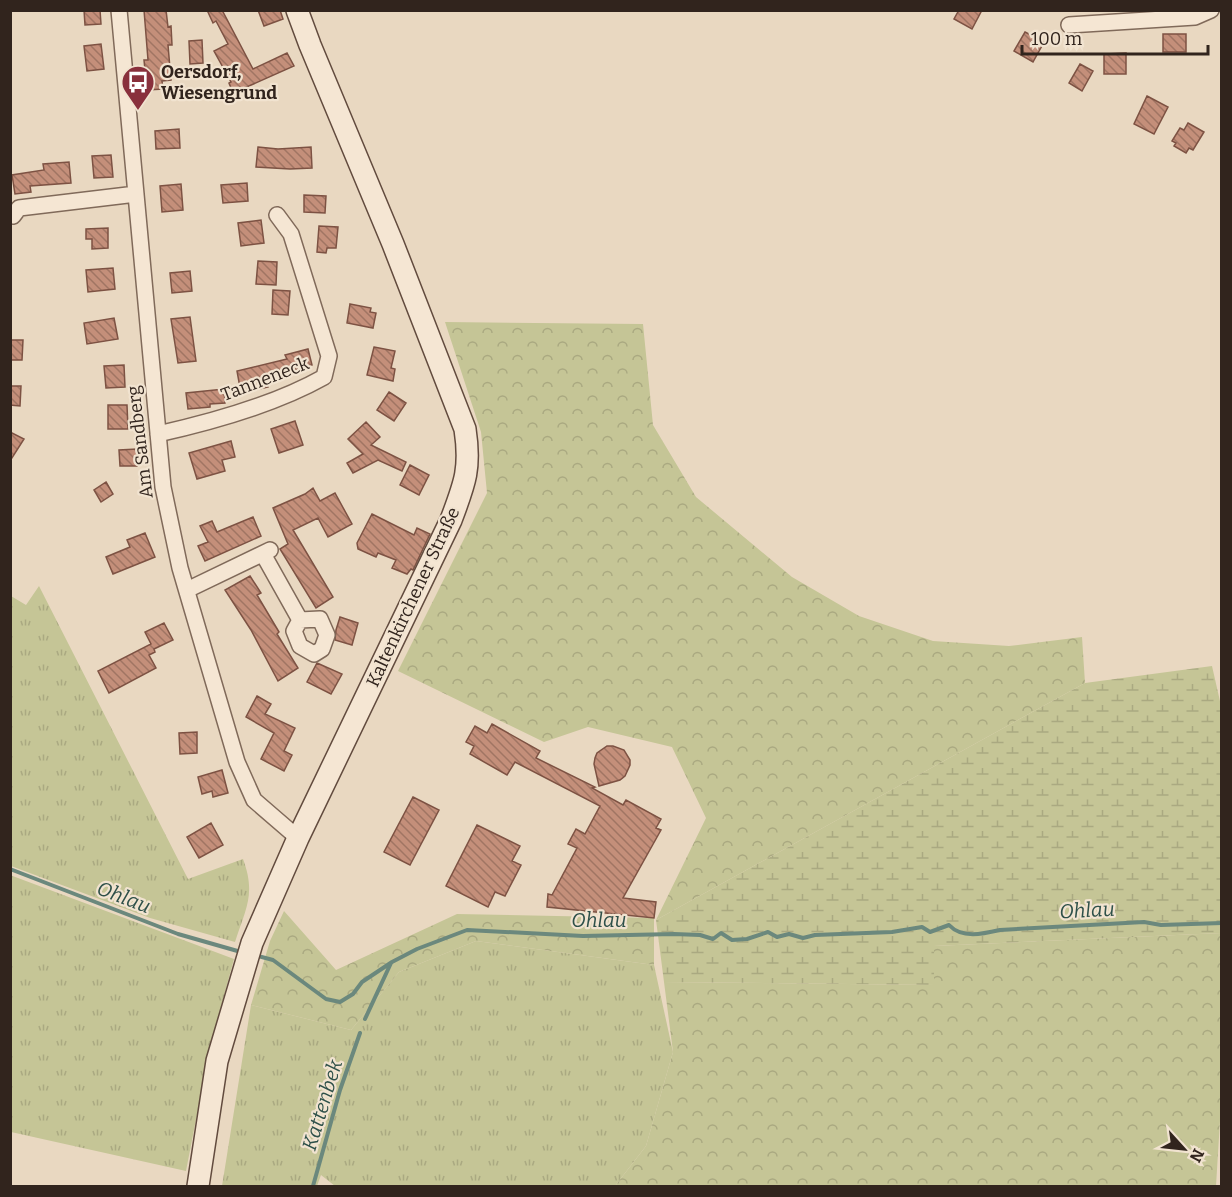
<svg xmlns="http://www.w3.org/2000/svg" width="1232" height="1197" viewBox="0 0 1232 1197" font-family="Bitter,serif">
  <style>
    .grass { fill: url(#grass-tufts) }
    .forest { fill: url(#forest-crowns) }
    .wetland { fill: url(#wetland-marsh) }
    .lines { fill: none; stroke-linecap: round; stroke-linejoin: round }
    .stream { stroke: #6b887d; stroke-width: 4 }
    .building { fill: url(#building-back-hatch); stroke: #7d5243; stroke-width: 1.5 }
    .minor-casing { stroke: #806a5a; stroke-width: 18 }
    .secondary-casing { stroke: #624b3e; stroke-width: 24 }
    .minor { stroke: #f5e6d3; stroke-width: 15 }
    .secondary { stroke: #f5e6d3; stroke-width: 21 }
    .labels { text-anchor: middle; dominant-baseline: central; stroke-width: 4.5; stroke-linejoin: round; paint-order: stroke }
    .poi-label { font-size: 18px; font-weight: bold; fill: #31241d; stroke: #f1e3d0; text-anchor: start }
    .street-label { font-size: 18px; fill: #31241d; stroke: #f1e3d0 }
    .water-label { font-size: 20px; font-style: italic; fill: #2e5049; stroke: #f1e3d0 }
  </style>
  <defs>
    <pattern id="grass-tufts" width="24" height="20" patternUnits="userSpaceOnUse" patternTransform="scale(1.5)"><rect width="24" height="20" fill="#c5c596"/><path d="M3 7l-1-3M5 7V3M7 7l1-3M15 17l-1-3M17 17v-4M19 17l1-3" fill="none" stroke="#aaa981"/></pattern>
    <pattern id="forest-crowns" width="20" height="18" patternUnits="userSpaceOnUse" patternTransform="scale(1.5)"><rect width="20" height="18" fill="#c5c596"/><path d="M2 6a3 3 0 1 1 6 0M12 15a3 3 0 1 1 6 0" fill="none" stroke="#aaa981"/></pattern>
    <pattern id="wetland-marsh" width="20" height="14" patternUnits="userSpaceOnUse" patternTransform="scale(1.5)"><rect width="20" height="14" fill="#c5c596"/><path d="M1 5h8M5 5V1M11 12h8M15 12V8" fill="none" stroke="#aaa981"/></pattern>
    <pattern id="building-back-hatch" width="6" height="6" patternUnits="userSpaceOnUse" patternTransform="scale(1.5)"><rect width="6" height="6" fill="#c48f7a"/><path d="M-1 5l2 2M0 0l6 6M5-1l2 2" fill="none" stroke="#a07563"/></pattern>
  </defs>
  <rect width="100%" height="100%" fill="#e9d8c1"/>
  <!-- grass -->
  <path class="grass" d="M 39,586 L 188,879 L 243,859 C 256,894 246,908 235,942 L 150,918 L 11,866 L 11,596 L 26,605 Z
    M 10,875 L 234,959 L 210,1047 L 186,1171 L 11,1132 Z
    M 476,941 L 654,965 L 673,1052 L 646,1146 L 615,1186 L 335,1186 L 321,1175 L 317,1186 L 222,1186 L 251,1005 L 351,1030 L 399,972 Z"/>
  <!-- forest -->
  <path class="forest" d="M 445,322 L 643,324 L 653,425 L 696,497 L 792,577 L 859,616 L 933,641 L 1009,646 L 1082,637 L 1085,683 L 656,920 L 706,818 L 672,747 L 588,727 L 544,742 L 398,671 L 487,493 L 481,432 Z
    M 284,911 L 336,970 L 457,914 L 654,918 L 654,965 L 476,941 L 399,972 L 351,1030 L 251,1005 L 270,941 Z
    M 1221,933 L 1222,1088 L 1216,1186 L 615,1186 L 646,1146 L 673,1052 L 664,982 L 933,985 L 934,946 Z"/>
  <!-- wetland -->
  <path class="wetland" d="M 1212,666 L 1222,710 L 1221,933 L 934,946 L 934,985 L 664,982 L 656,920 L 1085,683 Z"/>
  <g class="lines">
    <!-- stream -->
    <path class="stream" d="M 10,869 L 178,934 L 241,952
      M 254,955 L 273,960 L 326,999 L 340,1002 L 353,994 L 362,982 L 392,962 L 417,949 L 467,930 L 583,936 L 674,934 L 700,935 L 713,939 L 721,933 L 732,940 L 747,939 L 768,932 L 777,937 L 789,934 L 803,938 L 815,935 L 892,932 L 922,927 L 930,932 L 949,925 C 962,939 983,934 1000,930 L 1144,922 L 1161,925 L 1222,923
      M 365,1019 L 391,963
      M 313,1186 L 340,1090 L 360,1033"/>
  </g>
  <!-- building -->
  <path class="building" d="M 84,10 L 100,10 L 101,24 L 85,25 Z
    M 144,10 L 166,10 L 168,27 L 171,26 L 172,45 L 168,45 L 171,80 L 162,81 L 163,89 L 147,90 L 144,60 L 148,60 Z
    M 207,10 L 222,10 L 253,69 L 287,53 L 294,66 L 233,93 L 229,83 L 231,82 L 214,51 L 228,44 L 216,21 L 213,23 Z
    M 258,10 L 280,10 L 283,19 L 264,26 Z
    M 959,10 L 982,10 L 972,29 L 954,19 Z
    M 1025,32 L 1044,42 L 1033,62 L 1014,51 Z
    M 1163,34 L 1186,34 L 1186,52 L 1163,52 Z
    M 202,40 L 203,63 L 190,64 L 189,41 Z
    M 101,44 L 104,69 L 87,71 L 84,46 Z
    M 1126,53 L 1126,74 L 1104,74 L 1104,54 Z
    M 1080,64 L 1093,71 L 1082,91 L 1069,83 Z
    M 1147,96 L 1168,107 L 1154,134 L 1134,124 Z
    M 1188,123 L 1204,132 L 1193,150 L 1189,148 L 1186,153 L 1174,146 L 1176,143 L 1172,141 L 1180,128 L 1184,130 Z
    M 179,129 L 180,148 L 156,149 L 155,131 Z
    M 258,147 L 278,149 L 311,147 L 312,168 L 290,169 L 256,167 Z
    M 111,155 L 113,177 L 94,178 L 92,156 Z
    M 69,162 L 71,183 L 30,186 L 31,192 L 15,194 L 12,175 L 44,170 L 43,164 Z
    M 247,183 L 248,201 L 223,203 L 221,185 Z
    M 181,184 L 183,210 L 162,212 L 160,186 Z
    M 304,195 L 326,196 L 325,213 L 304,212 Z
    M 261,220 L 264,243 L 241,246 L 238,223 Z
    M 319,226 L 338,227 L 336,248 L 327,248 L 326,253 L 317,252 Z
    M 108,228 L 108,248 L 92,249 L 92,239 L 86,239 L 86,229 Z
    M 258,261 L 277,262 L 276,285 L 256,284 Z
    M 113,268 L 115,289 L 88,292 L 86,270 Z
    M 190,271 L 192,291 L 172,293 L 170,273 Z
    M 273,290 L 290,291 L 288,315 L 272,314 Z
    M 350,304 L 371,308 L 370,312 L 376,313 L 373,328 L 347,323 Z
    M 190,317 L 196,361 L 178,363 L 171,319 Z
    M 114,318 L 118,339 L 87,344 L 84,323 Z
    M 10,340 L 23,340 L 22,360 L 10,360 Z
    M 374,347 L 395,351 L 391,368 L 395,369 L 393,381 L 367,375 Z
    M 308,349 L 312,365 L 265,377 L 268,387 L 241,393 L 237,371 L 287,359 L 285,355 Z
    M 124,365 L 125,387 L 106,388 L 104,366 Z
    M 10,386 L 21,386 L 20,406 L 10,405 Z
    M 224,389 L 225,403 L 210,404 L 210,407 L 188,409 L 186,393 Z
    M 389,392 L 406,403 L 394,421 L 377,410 Z
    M 108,405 L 127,405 L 128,429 L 108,429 Z
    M 295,421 L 303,445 L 279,453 L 271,429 Z
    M 366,422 L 380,437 L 371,445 L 406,462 L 402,471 L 378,460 L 353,473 L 347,463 L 363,454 L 348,439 Z
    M 10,432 L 24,439 L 10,461 Z
    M 231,441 L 235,457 L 222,460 L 225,471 L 197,479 L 189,453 Z
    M 137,449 L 137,466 L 120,466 L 119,450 Z
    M 410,465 L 429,475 L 419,495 L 400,485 Z
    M 106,482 L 113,494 L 101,502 L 94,490 Z
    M 313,488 L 320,501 L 335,493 L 352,524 L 328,537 L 318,518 L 293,530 L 333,597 L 316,608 L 280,549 L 288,544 L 273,508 L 305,494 Z
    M 372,514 L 414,535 L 417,528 L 430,534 L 413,570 L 411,569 L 407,574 L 392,568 L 396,560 L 378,553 L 376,557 L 358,549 L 357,543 Z
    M 253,517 L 261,536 L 205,561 L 198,546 L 208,542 L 200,526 L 212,521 L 217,532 Z
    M 145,533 L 155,557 L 113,574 L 106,557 L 130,547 L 127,540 Z
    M 250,576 L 261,593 L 257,595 L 279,632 L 277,634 L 298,668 L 278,681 L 251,630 L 225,590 Z
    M 340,617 L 358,623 L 352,645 L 335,640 L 336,630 Z
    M 164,623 L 173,640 L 154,649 L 155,652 L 149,655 L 156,668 L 109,693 L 98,671 L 151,644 L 145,632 Z
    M 317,663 L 342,674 L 331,694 L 307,682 Z
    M 257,696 L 271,704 L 265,714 L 295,728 L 284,751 L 292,755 L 284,771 L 261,759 L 274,733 L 246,717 Z
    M 492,724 L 540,751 L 536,758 L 595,787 L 592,788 L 623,805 L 626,800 L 661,819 L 656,828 L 661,830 L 623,898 L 656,902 L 654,918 L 547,907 L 548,894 L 552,895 L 577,848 L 568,844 L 576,829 L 585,834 L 600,806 L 515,762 L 507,775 L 470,754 L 474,746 L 466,742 L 475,726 L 487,733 Z
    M 197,732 L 197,753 L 180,754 L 179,733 Z
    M 607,746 L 613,746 L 624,750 L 630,760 L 630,765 L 625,776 L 620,780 L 599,786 L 594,764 L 595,758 L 597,753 Z
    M 222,770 L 228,793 L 213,797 L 212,791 L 202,794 L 198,777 Z
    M 413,797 L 439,810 L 410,865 L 384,852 Z
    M 211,823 L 223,845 L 199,858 L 187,837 Z
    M 477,825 L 520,846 L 512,861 L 521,865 L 505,896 L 495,892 L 488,907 L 446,886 Z"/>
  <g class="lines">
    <defs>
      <path id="minor" d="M 119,10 L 163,487 L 180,568 L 237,762 L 254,800 L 298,838
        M 1069,25 L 1195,17 L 1211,10
        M 13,216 L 19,208 L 136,194
        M 158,434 C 212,422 276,404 324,377 L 329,356 L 291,234 L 277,215
        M 263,554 L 300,620 L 294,631 L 300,646 L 314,654 L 322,649 L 327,635 L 320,619 L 300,620
        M 187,590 L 270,550"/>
      <path id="secondary" d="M 198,1186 L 217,1061 L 252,943 L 298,838 L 451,520 C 465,483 471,468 465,429 L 393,244 L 310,45 L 297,10"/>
    </defs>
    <!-- minor casing -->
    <use href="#minor" class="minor-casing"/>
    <!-- secondary casing -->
    <use href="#secondary" class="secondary-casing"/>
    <!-- minor -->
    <use href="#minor" class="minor"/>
    <!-- secondary -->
    <use href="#secondary" class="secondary"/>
  </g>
  <!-- icons -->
  <defs>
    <symbol id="bus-pin" viewBox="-11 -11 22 30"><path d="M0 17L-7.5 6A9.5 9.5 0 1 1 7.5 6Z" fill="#89303c" stroke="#f1e3d0"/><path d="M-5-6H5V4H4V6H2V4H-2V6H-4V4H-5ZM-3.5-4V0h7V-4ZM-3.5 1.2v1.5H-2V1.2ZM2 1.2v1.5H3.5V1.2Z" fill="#fff"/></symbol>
  </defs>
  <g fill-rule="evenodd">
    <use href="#bus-pin" x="119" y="63" width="38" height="52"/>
  </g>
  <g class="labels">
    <!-- poi labels -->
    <g class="poi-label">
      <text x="161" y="72">Oersdorf,<tspan x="161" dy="21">Wiesengrund</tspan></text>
    </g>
    <!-- street labels -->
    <g class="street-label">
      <text transform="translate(265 379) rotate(-21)">Tanneneck</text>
      <text transform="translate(140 442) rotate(-97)">Am Sandberg</text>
      <text transform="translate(413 597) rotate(-65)">Kaltenkirchener Straße</text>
    </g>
    <!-- water labels -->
    <g class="water-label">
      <text transform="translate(124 897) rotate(21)">Ohlau</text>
      <text transform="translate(1087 910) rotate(-3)">Ohlau</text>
      <text x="599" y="920">Ohlau</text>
      <text transform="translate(322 1105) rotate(-73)">Kattenbek</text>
    </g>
  </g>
  <!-- border -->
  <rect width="1232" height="1197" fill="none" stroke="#31241d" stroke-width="24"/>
  <!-- north arrow -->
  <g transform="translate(1184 1149) rotate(117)" stroke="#f1e3d0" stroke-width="4.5" paint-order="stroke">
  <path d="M0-4.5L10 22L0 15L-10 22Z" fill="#31241d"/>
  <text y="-9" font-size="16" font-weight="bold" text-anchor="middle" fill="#31241d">N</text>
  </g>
  <!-- scale -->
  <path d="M1022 45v9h186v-9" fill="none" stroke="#31241d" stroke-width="3"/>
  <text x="1031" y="45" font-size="18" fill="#31241d" stroke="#f1e3d0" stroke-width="4.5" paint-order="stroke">100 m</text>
</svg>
